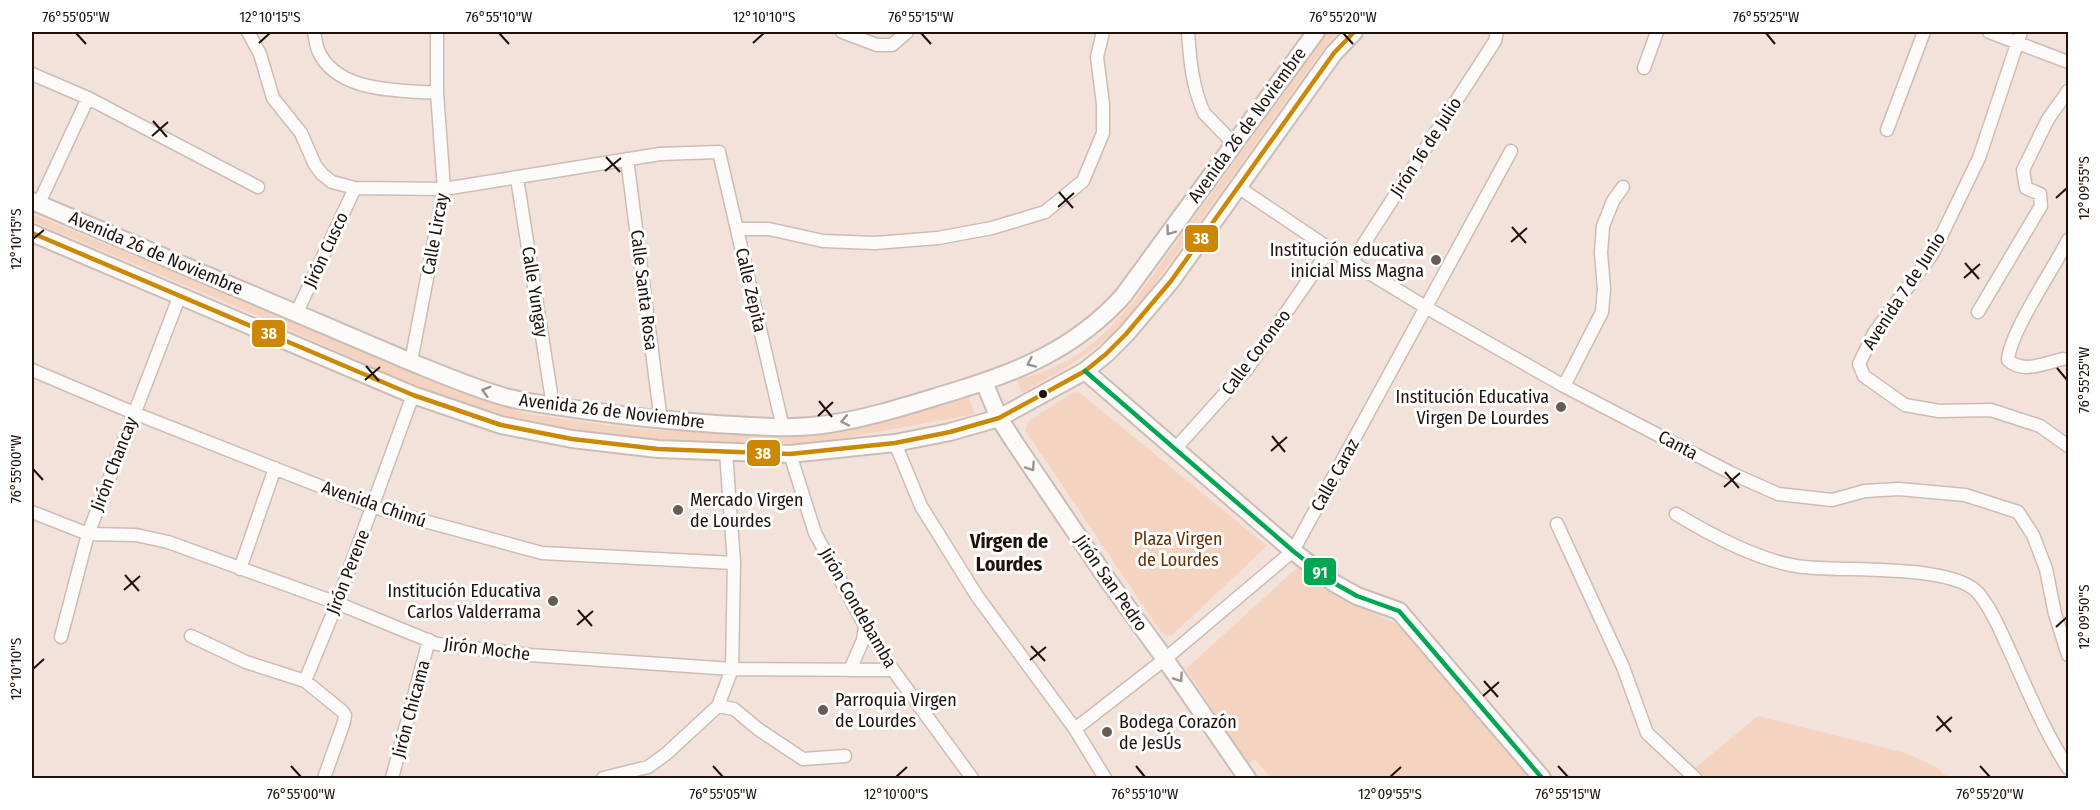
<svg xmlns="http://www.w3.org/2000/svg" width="2100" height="810" viewBox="0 0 2100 810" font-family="'Fira Sans Condensed',sans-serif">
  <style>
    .green { fill: #f4d3c1 }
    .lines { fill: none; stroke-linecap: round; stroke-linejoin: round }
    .street-casing { stroke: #cbbdb6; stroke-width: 15 }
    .secondary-casing { stroke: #cbbdb6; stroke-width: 20 }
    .street { stroke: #fdfbf9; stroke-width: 12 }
    .secondary { stroke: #fdfbf9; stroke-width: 16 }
    .bus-1-casing { stroke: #fff; stroke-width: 9 }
    .bus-2-casing { stroke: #fff; stroke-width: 9 }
    .bus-1 { stroke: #cc8802; stroke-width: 4.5 }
    .bus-2 { stroke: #00a651; stroke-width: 4.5 }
    .oneway { stroke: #99928e }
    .ticks { fill: none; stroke: #1e120b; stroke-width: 2 }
    .poi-dot { fill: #685b53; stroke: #fff; stroke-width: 2 }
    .bus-dot { fill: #1e120b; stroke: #fff; stroke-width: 2 }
    .labels { text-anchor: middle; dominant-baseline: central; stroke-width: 6; stroke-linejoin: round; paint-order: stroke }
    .street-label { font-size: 18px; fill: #1e120b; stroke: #fff }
    .poi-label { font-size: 18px; fill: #1e120b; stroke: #fff; text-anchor: end }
    .park-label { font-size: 18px; fill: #663007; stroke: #fff }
    .neighbourhood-label { font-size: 20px; font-weight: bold; fill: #1e120b; stroke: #fff }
    .line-badge { stroke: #fff; stroke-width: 2 }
    .badge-label { font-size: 16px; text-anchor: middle; font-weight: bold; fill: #fff }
    .neatline { fill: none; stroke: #1e120b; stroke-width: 2 }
    .ticks-label { font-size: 15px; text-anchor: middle; fill: #1e120b }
  </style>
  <rect width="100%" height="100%" fill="#f2e2da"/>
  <!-- green -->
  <path class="green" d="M 1328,32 L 1339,32 L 1331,39 C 1281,106 1234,175 1184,243 C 1161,274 1139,309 1110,336 C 1084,359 1052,375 1022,393 L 1017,380 C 1033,375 1050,370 1065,362 C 1093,348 1114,324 1134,301 Z
    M 32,214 L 201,283 L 452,390 L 528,414 L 635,429 L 811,437 L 840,433 L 968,396 L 975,414 L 816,443 L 748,444 L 635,438 L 527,422 L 450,398 L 400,379 L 256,315 L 32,221 Z
    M 1074,392 L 1080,393 L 1267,546 L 1172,635 L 1167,636 L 1161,632 L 1025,430 L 1029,421 Z
    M 1300,565 L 1316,583 L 1396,624 L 1420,645 L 1532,778 L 1271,778 L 1255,759 L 1248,763 L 1186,669 Z
    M 1758,716 L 1905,753 L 1938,768 L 1948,778 L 1683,778 Z"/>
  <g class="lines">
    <defs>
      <path id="street" d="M 248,32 L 260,54 L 273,98 L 301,133 L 315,165 L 322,174 L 332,182 L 355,188 L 444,189 L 660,154 L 719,152 L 783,428
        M 314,32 C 315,37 316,44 318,50 C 336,93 399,90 437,93
        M 842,32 L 877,45 L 892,45 L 907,32
        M 1188,32 C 1190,60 1192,86 1204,113 L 1234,144
        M 1989,32 L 2068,62
        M 2021,32 L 1979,158 L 1933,253 L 1874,333 L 1859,364 L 1864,376 L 1905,405 L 1939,411 L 1991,410 L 2040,426 L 2068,446
        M 1644,68 L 1657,32
        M 32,74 L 88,98 L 258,187
        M 1887,130 L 1924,32
        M 627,159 L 661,421
        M 517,178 L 553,406
        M 1238,187 L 1330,249 L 1427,308 L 1564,386 L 1731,473 L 1778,494 L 1832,500 L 1865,491 L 1899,489 L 1965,495 L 2018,512 L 2033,535 L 2046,569 L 2055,614 L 2068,655
        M 39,203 L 88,98
        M 737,229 L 769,229 L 823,241 L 875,243 L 938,238 L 992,228 L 1045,212 L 1083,181 L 1103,133 L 1103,104 L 1097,57 L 1103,32
        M 1352,262 L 1495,41 L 1497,32
        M 297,312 L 355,188
        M 1978,312 L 2041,206 L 2040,194 L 2026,188 L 2023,170 L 2048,119 L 2068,91
        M 2063,359 C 2045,363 2023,374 2008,360 C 2010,332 2054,268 2068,240
        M 411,362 L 444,189 L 437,93 L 437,32
        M 32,370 L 134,413 L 373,507 L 542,553 L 734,563
        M 1564,386 L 1602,312 L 1604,289 L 1601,253 L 1603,226 L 1613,201 L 1623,187
        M 895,443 L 921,506 L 977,596 L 1075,729 L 1105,778
        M 1175,449 L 1247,369 L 1330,249
        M 790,454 L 815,533 L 865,626 L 893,670 L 972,778
        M 32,512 L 88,534 L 136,535 L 168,542 L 337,603 L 437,644 L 530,655 L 732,669 L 893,670
        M 1676,514 C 1711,535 1755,559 1796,566 C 1837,573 1953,562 1979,594 C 1994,613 2003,637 2013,658 C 2030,696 2046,734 2068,768
        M 1557,524 L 1623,667 L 1647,733 L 1695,778
        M 240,569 L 275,468
        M 191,636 L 246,662 L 305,681 L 342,711 L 345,715 L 344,722 L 324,778
        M 61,637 L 88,534 L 180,295
        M 850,670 L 863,640 L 865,626
        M 305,681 L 337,603 L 413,395
        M 718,706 L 734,709 L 758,729 L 803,759 L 845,756
        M 1075,729 L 1165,659 L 1293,551 L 1511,151
        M 392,778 L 429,640
        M 603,778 L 648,767 L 666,754 L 718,706 L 732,669 L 734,563 L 726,452"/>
      <path id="secondary" d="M 32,201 L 411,362 C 443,375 475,389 509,398 C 535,404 563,407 590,411 C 632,417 673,421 716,424 C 753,426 791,430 829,424 C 870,418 912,404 952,392 C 1018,372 1075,349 1123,296 L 1316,32
        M 32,233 L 413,395 L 501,425 L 572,439 L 658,449 L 790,454 L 895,443 L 950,432 L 999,418 L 1085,371 L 1106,354 L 1126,334 L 1171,281 L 1334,53 L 1354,32
        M 1085,371 L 1293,551 L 1334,583 L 1357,596 L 1399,611 L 1542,778
        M 984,382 L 999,418 L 1015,443 L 1107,579 L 1165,659 L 1247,778"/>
    </defs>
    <!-- street casing -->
    <use href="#street" class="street-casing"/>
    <!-- secondary casing -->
    <use href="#secondary" class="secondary-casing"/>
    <!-- street -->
    <use href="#street" class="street"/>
    <!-- secondary -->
    <use href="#secondary" class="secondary"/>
    <defs>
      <path id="bus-1" d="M 32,233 L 413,395 L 501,425 L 572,439 L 658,449 L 790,454 L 895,443 L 950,432 L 999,418 L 1085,371 L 1106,354 L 1126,334 L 1171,281 L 1334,53 L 1354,32"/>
      <path id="bus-2" d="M 1085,371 L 1293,551 L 1334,583 L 1357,596 L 1399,611 L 1542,778"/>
    </defs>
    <!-- bus-1 casing -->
    <use href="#bus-1" class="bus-1-casing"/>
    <!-- bus-2 casing -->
    <use href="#bus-2" class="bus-2-casing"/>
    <!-- bus-1 -->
    <use href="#bus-1" class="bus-1"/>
    <!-- bus-2 -->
    <use href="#bus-2" class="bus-2"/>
  </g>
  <!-- one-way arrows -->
  <defs><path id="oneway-chevron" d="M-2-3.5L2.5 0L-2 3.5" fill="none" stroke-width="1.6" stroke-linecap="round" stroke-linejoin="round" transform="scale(1.5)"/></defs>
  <g class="oneway">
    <use href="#oneway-chevron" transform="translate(1170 231) rotate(126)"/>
    <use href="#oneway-chevron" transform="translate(1031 363) rotate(156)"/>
    <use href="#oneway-chevron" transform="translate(486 391) rotate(-164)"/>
    <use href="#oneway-chevron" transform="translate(845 421) rotate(168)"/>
    <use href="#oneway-chevron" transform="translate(1031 467) rotate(56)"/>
    <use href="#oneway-chevron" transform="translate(1179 678) rotate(56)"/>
  </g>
  <!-- ticks -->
  <path class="ticks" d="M 76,33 L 86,44M 499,33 L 509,44M 921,33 L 931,44M 1343,33 L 1353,44M 1766,33 L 1775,44M 259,43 L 270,33M 753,43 L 764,33M 153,121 L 167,137M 152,136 L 168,122M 606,157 L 620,172M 605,171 L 621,158M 1059,192 L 1073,208M 2056,198 L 2067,188M 1058,207 L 1074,193M 1512,227 L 1526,243M 33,239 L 44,230M 1511,242 L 1527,228M 1965,263 L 1979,279M 1964,278 L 1980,264M 366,366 L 379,381M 2057,368 L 2067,380M 365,380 L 380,367M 819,401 L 832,417M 818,416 L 833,402M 1272,436 L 1285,452M 1271,451 L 1287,437M 33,469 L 43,480M 1725,472 L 1739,488M 1724,487 L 1740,473M 125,575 L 139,591M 124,590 L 140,576M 578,610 L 592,626M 577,625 L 593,611M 2056,627 L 2067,617M 1031,646 L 1045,661M 1030,660 L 1046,647M 33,669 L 44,659M 1484,681 L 1498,697M 1483,696 L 1499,682M 1937,716 L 1951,732M 1936,731 L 1952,717M 291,766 L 301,777M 713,766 L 723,777M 1136,766 L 1145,777M 1558,766 L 1568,777M 1980,766 L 1990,777M 896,777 L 907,767M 1390,777 L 1401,767"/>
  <!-- markers -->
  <g class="poi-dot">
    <circle cx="1436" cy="260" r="6"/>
    <circle cx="1561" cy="407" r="6"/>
    <circle cx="678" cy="510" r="6"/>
    <circle cx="553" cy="601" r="6"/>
    <circle cx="823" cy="710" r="6"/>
    <circle cx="1107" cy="732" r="6"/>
  </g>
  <circle class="bus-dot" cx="1043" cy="394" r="5"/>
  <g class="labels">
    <!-- street labels -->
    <g class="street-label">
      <text transform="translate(1247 125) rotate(-54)">Avenida 26 de Noviembre</text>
      <text transform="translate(1426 147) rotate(-57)">Jirón 16 de Julio</text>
      <text transform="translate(435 234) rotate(-80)">Calle Lircay</text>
      <text transform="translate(326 250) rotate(-65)">Jirón Cusco</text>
      <text transform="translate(156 253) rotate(23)">Avenida 26 de Noviembre</text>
      <text transform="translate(644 290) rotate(83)">Calle Santa Rosa</text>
      <text transform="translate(751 290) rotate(77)">Calle Zepita</text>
      <text transform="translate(1904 291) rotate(-57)">Avenida 7 de Junio</text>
      <text transform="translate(535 292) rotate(81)">Calle Yungay</text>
      <text transform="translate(1256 352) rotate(-53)">Calle Coroneo</text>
      <text transform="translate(612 411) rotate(7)">Avenida 26 de Noviembre</text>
      <text transform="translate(1678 445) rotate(28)">Canta</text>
      <text transform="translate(114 464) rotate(-69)">Jirón Chancay</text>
      <text transform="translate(1335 475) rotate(-61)">Calle Caraz</text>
      <text transform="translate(374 504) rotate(19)">Avenida Chimú</text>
      <text transform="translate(348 572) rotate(-69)">Jirón Perene</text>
      <text transform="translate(1111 583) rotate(55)">Jirón San Pedro</text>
      <text transform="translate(858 608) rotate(60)">Jirón Condebamba</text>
      <text transform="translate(487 649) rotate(7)">Jirón Moche</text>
      <text transform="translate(411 709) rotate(-75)">Jirón Chicama</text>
    </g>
    <!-- poi labels -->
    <g class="poi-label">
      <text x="1424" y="250">Institución educativa<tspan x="1424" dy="21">inicial Miss Magna</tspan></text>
      <text x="1549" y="397">Institución Educativa<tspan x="1549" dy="21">Virgen De Lourdes</tspan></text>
      <text x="690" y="500" text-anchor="start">Mercado Virgen<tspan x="690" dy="21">de Lourdes</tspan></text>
      <text x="541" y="591">Institución Educativa<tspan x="541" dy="21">Carlos Valderrama</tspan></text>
      <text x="835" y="700" text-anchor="start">Parroquia Virgen<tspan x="835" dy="21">de Lourdes</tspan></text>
      <text x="1119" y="722" text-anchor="start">Bodega Corazón<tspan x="1119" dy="21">de JesÚs</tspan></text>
    </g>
    <!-- park labels -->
    <g class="park-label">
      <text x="1178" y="539">Plaza Virgen<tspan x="1178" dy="21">de Lourdes</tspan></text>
    </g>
    <!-- neighbourhood labels -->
    <g class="neighbourhood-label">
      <text x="1009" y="541">Virgen de<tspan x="1009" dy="23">Lourdes</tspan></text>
    </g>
  </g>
  <g class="line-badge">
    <rect x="1184" y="224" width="35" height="29" rx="6" fill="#cc8802"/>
    <rect x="251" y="319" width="35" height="29" rx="6" fill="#cc8802"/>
    <rect x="746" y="439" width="35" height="28" rx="6" fill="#cc8802"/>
    <rect x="1303" y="557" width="34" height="29" rx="6" fill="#00a651"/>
  </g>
  <g class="badge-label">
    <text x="1201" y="244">38</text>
    <text x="269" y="339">38</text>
    <text x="763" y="459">38</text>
    <text x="1320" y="578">91</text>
  </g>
  <!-- border -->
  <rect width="2100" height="810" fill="none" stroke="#ffffff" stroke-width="66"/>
  <rect x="33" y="33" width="2034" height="744" class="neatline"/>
  <g class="ticks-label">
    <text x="76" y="22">76°55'05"W</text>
    <text x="270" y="22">12°10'15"S</text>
    <text x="499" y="22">76°55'10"W</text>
    <text x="764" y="22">12°10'10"S</text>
    <text x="921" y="22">76°55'15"W</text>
    <text x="1343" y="22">76°55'20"W</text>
    <text x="1766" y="22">76°55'25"W</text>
    <text transform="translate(2084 188) rotate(-90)" y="5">12°09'55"S</text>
    <text transform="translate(16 239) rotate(-90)" y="5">12°10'15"S</text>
    <text transform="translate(2084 380) rotate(-90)" y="5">76°55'25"W</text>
    <text transform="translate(16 469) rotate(-90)" y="5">76°55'00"W</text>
    <text transform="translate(2084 617) rotate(-90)" y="5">12°09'50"S</text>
    <text transform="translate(16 669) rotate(-90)" y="5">12°10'10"S</text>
    <text x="301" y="799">76°55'00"W</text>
    <text x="723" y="799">76°55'05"W</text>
    <text x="896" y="799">12°10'00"S</text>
    <text x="1145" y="799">76°55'10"W</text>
    <text x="1390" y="799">12°09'55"S</text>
    <text x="1568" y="799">76°55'15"W</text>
    <text x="1990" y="799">76°55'20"W</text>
  </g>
</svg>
